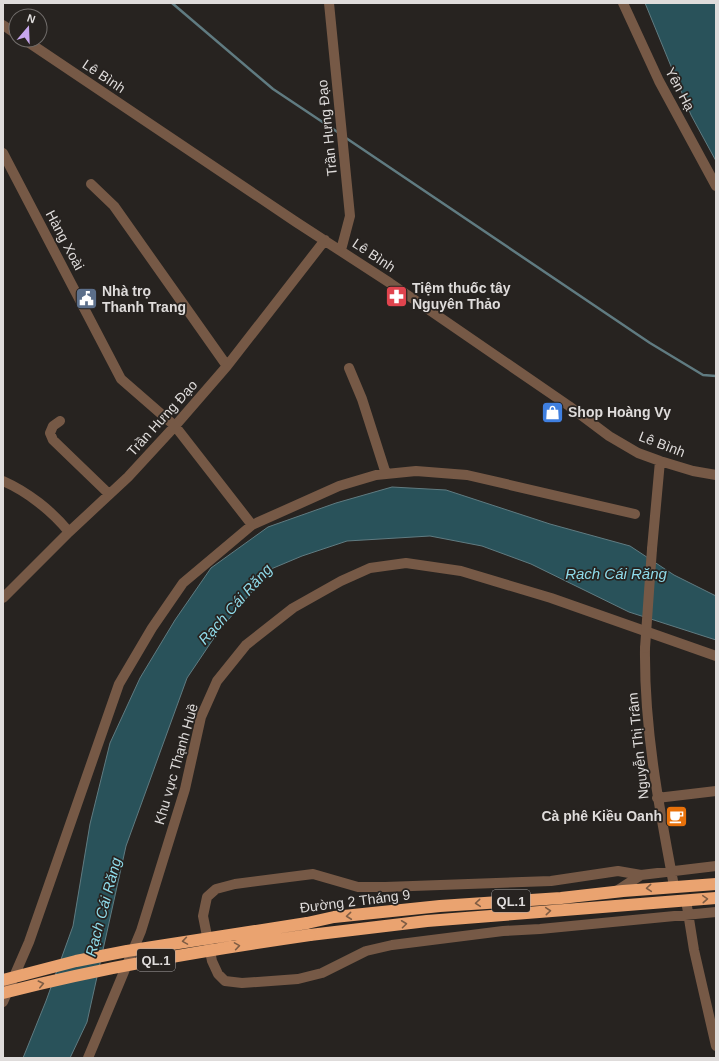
<svg xmlns="http://www.w3.org/2000/svg" width="719" height="1061" viewBox="0 0 719 1061" font-family="Arial,sans-serif">
  <style>
    .water { fill: #29525a; stroke: #607b81 }
    .lines { fill: none; stroke-linecap: round; stroke-linejoin: round }
    .stream { stroke: #607b81; stroke-width: 2.5 }
    .minor { stroke: #765946; stroke-width: 10 }
    .highway { stroke: #eaa370; stroke-width: 12 }
    .minor-bridge { stroke: #765946; stroke-width: 10 }
    .highway-bridge { stroke: #eaa370; stroke-width: 12 }
    .oneway { stroke: #7f5d44 }
    .labels { text-anchor: middle; dominant-baseline: central; stroke-width: 3.5; stroke-linejoin: round; paint-order: stroke }
    .shield { fill: #272320; stroke: #a8a4a3; stroke-width: 1 }
    .shield-label { font-size: 13px; font-weight: bold; fill: #dfdcdb }
    .street-label { font-size: 14px; fill: #dfdcdb; stroke: #272320 }
    .poi-label { font-size: 14px; font-weight: bold; fill: #dfdcdb; stroke: #272320; text-anchor: start }
    .water-label { font-size: 15px; font-style: italic; fill: #8fdbea; stroke: #272320 }
  </style>
  <rect width="100%" height="100%" fill="#272320"/>
  <!-- water -->
  <path class="water" d="M 645,3 L 716,3 L 716,161 L 691,115 Z
    M 392,487 L 446,490 L 550,524 L 630,546 L 674,575 L 716,596 L 716,640 L 629,612 L 531,564 L 482,546 L 430,536 L 347,541 L 302,556 L 271,569 L 218,632 L 187,678 L 126,846 L 87,1022 L 70,1058 L 23,1058 L 46,1001 L 73,926 L 90,824 L 110,743 L 140,678 L 175,620 L 211,568 L 268,527 L 336,503 Z"/>
  <g class="lines">
    <!-- stream -->
    <path class="stream" d="M 172,3 L 273,89 L 339,133
      M 346,138 L 650,343 L 703,375 L 716,376"/>
    <!-- minor -->
    <path class="minor" d="M 329,3 L 350,216 L 341,250
      M 623,3 L 659,81 L 716,186
      M 3,25 L 16,34
      M 25,40 L 296,222 L 390,283 L 569,406 L 609,436 L 638,453 L 660,461 L 693,471 L 716,475
      M 3,153 L 121,379 L 175,426 L 252,525
      M 91,184 L 114,206 L 227,366
      M 349,368 L 362,399 L 386,474
      M 60,421 L 53,426 L 50,433 L 53,440 L 109,494
      M 3,481 C 28,492 52,511 69,532
      M 652,549 L 660,461
      M 3,598 L 69,532 L 128,477 L 175,426 L 227,366 L 325,240
      M 645,648 C 644,729 659,807 674,886
      M 657,798 L 716,791
      M 716,866 L 641,875 L 618,871 L 551,881 L 385,887 L 358,887 L 313,874 L 235,884 L 216,889 L 207,897 L 203,916 L 212,961 L 218,974 L 225,981 L 242,983 L 298,979 L 322,973 L 366,951 L 392,945 L 503,931 L 540,929 L 716,912
      M 615,892 L 641,875
      M 686,900 L 694,950 L 716,1046
      M 3,1002 L 29,942 L 119,684 L 152,628 L 183,583 L 252,525 L 339,486 L 376,475 L 416,471 L 467,475 L 635,514
      M 88,1058 L 141,931 L 185,789 L 201,717 L 217,681 L 246,645 L 293,608 L 341,581 L 370,568 L 406,563 L 461,571 L 551,598 L 716,656"/>
    <!-- highway -->
    <path class="highway" d="M 307,923 L 334,917 L 440,906 L 561,898 L 623,891 L 716,884
      M 310,935 L 427,921 L 716,898"/>
    <!-- minor-bridge -->
    <path class="minor-bridge" d="M 645,648 L 652,549"/>
    <!-- highway-bridge -->
    <path class="highway-bridge" d="M 3,980 L 76,961 L 127,951 L 307,923
      M 3,993 C 104,967 207,950 310,935"/>
  </g>
  <!-- one-way arrows -->
  <defs><path id="oneway-chevron" d="M-2-3.5L2.5 0L-2 3.5" fill="none" stroke-width="1.6" stroke-linecap="round" stroke-linejoin="round"/></defs>
  <g class="oneway">
    <use href="#oneway-chevron" transform="translate(649 888) rotate(175)"/>
    <use href="#oneway-chevron" transform="translate(705 899) rotate(-4)"/>
    <use href="#oneway-chevron" transform="translate(478 903) rotate(175)"/>
    <use href="#oneway-chevron" transform="translate(548 911) rotate(-5)"/>
    <use href="#oneway-chevron" transform="translate(349 916) rotate(174)"/>
    <use href="#oneway-chevron" transform="translate(404 924) rotate(-7)"/>
    <use href="#oneway-chevron" transform="translate(185 941) rotate(171)"/>
    <use href="#oneway-chevron" transform="translate(237 946) rotate(-9)"/>
    <use href="#oneway-chevron" transform="translate(41 984) rotate(-13)"/>
  </g>
  <!-- icons -->
  <defs>
    <symbol id="pharmacy-square" viewBox="-11 -11 22 22"><rect x="-9" y="-9" width="18" height="18" rx="4" fill="#e0444e" stroke="#272320"/><path d="M-2-6h4v4h4v4h-4v4h-4v-4h-4v-4h4Z" fill="#fff"/></symbol>
    <symbol id="civic-square" viewBox="-11 -11 22 22"><rect x="-9" y="-9" width="18" height="18" rx="4" fill="#5c6f8a" stroke="#272320"/><path d="M-.6-6.5H3V-4.5H.6V-3L4-1V1h2V6H-6V1h2V-1L-.6-3ZM-1.2 2.5V6h2.4V2.5Z" fill="#fff"/></symbol>
    <symbol id="shop-square" viewBox="-11 -11 22 22"><rect x="-9" y="-9" width="18" height="18" rx="4" fill="#3f7fe0" stroke="#272320"/><path d="M-5-2.5h2.3a2.7 3.5 0 0 1 5.4 0H5L5.5 6h-11ZM-1.5-2.5h3a1.5 2.3 0 0 0-3 0Z" fill="#fff"/></symbol>
    <symbol id="cafe-square" viewBox="-11 -11 22 22"><rect x="-9" y="-9" width="18" height="18" rx="4" fill="#e8710a" stroke="#272320"/><path d="M-5.5-4.5H6V0H3Q3 3.5 0 3.5H-2.5Q-5.5 3.5-5.5 0ZM3-3.2v2h1.7v-2ZM-6 4.5H4V6H-6Z" fill="#fff"/></symbol>
  </defs>
  <g fill-rule="evenodd">
    <use href="#pharmacy-square" x="384" y="284" width="25" height="25"/>
    <use href="#civic-square" x="74" y="286" width="25" height="25"/>
    <use href="#shop-square" x="540" y="400" width="25" height="25"/>
    <use href="#cafe-square" x="664" y="804" width="25" height="25"/>
  </g>
  <g class="labels">
    <!-- shield labels -->
    <g class="shield">
      <rect x="492" y="890" width="38" height="22" rx="3"/>
      <rect x="137" y="949" width="38" height="22" rx="3"/>
    </g>
    <g class="shield-label">
      <text x="511" y="901">QL.1</text>
      <text x="156" y="960">QL.1</text>
    </g>
    <!-- street labels -->
    <g class="street-label">
      <text transform="translate(104 76) rotate(34)">Lê Bình</text>
      <text transform="translate(680 89) rotate(62)">Yên Hạ</text>
      <text transform="translate(327 128) rotate(-96)">Trần Hưng Đạo</text>
      <text transform="translate(65 240) rotate(62)">Hàng Xoài</text>
      <text transform="translate(374 255) rotate(34)">Lê Bình</text>
      <text transform="translate(162 418) rotate(-48)">Trần Hưng Đạo</text>
      <text transform="translate(662 444) rotate(21)">Lê Bình</text>
      <text transform="translate(638 746) rotate(-96)">Nguyễn Thị Trâm</text>
      <text transform="translate(176 764) rotate(-74)">Khu vực Thạnh Huề</text>
      <text transform="translate(355 901) rotate(-7)">Đường 2 Tháng 9</text>
    </g>
    <!-- poi labels -->
    <g class="poi-label">
      <text x="412" y="288">Tiệm thuốc tây<tspan x="412" dy="16">Nguyên Thảo</tspan></text>
      <text x="102" y="291">Nhà trọ<tspan x="102" dy="16">Thanh Trang</tspan></text>
      <text x="568" y="412">Shop Hoàng Vy</text>
      <text x="662" y="816" text-anchor="end">Cà phê Kiều Oanh</text>
    </g>
    <!-- water labels -->
    <g class="water-label">
      <text x="616" y="573">Rạch Cái Răng</text>
      <text transform="translate(235 604) rotate(-48)">Rạch Cái Răng</text>
      <text transform="translate(103 907) rotate(-75)">Rạch Cái Răng</text>
    </g>
  </g>
  <!-- border -->
  <rect width="719" height="1061" fill="none" stroke="#dfdcdb" stroke-width="8"/>
  <!-- north arrow -->
  <g transform="translate(28 28) rotate(19)"><circle r="19" fill="#272320" stroke="#716d6b"/>
  <path d="M0-3L7 15L0 10L-7 15Z" fill="#c7a6ef"/>
  <text y="-6" font-size="11" font-weight="bold" text-anchor="middle" fill="#dfdcdb">N</text>
  </g>
</svg>
